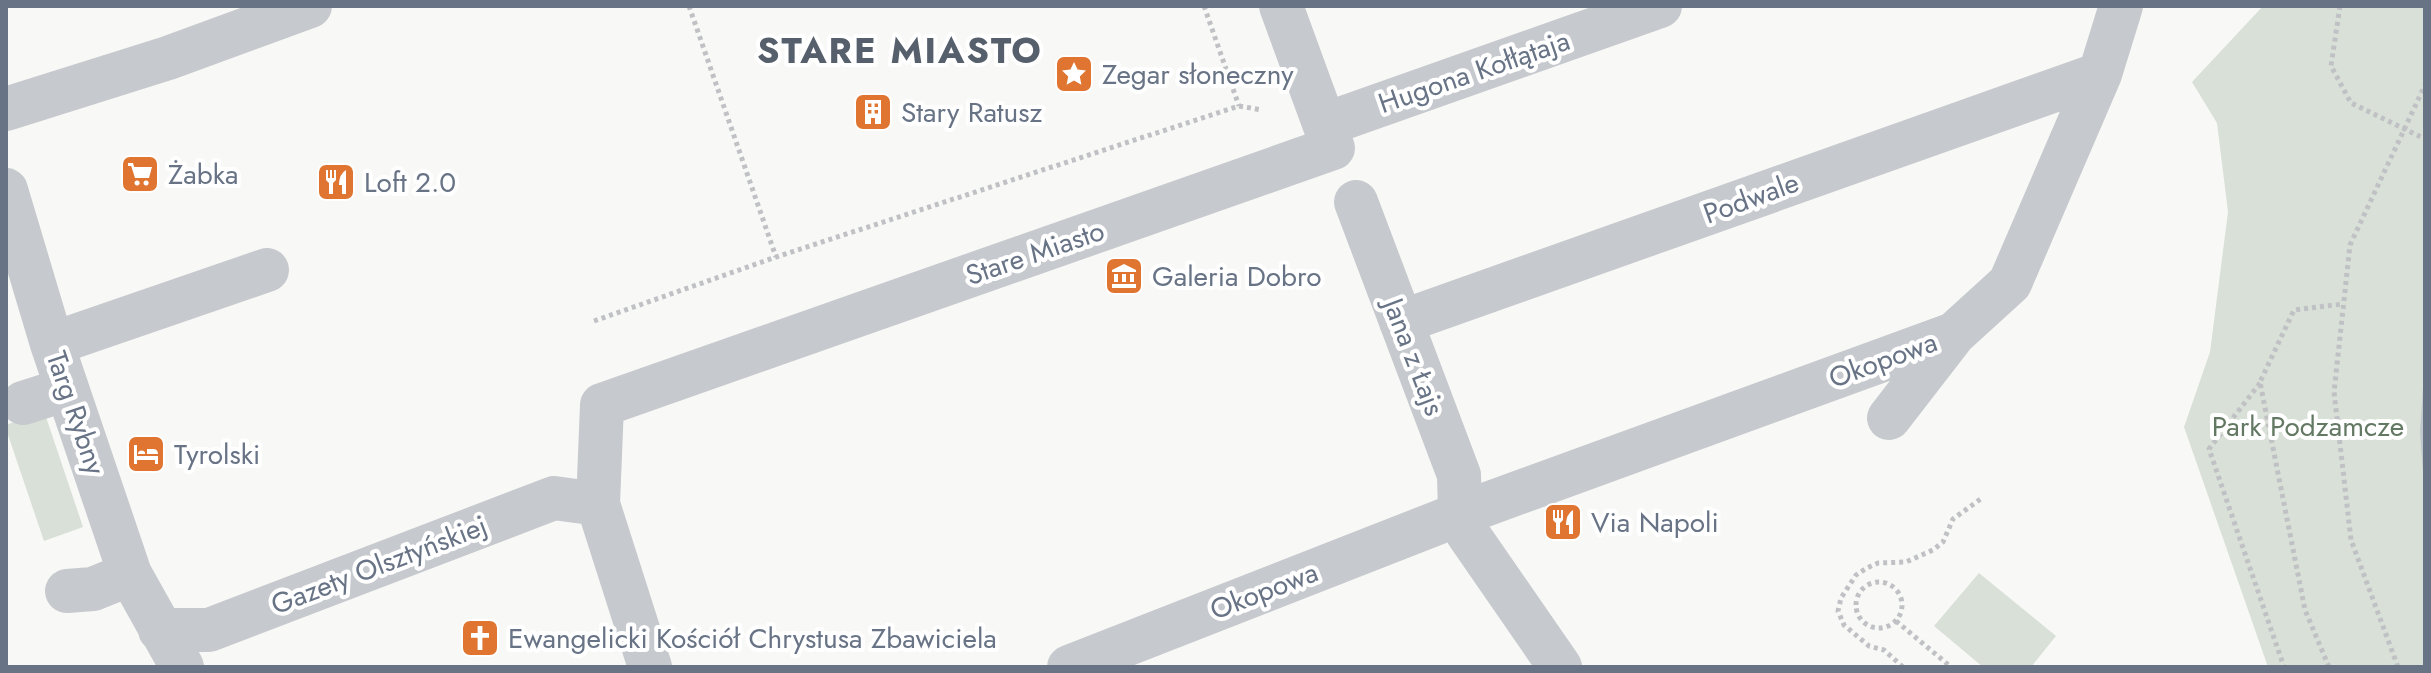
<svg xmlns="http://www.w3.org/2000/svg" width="2431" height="673" viewBox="0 0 2431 673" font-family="Jost,sans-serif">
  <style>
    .green { fill: #d9e0d7 }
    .water { fill: #c0c8cd }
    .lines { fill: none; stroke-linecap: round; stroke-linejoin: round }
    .path { stroke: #c0c1c4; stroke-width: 5; stroke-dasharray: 4 4; stroke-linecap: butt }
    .minor { stroke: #c6c9cd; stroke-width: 44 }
    .labels { text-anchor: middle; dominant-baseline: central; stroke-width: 8; stroke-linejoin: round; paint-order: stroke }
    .street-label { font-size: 28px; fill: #687486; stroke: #fff }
    .poi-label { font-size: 28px; fill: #687486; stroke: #fff; text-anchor: start }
    .park-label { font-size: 28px; fill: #647963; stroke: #fff }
    .district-label { font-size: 36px; font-weight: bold; letter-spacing: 2px; fill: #565f6c; stroke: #fff }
  </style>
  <rect width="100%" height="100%" fill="#f8f9f6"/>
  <!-- green -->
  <path class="green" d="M 2263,6 L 2425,6 L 2425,667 L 2268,667 L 2184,427 L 2210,352 L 2228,212 L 2217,123 L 2192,82 Z
    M 44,411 L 83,527 L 44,541 L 6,429 L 6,425 Z
    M 1979,573 L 2056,636 L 2031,667 L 1983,667 L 1934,626 Z"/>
  <!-- water -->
  <path class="water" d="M 2425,356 L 2425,501 L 2420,432 Z"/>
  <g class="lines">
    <!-- path -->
    <path class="path" d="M 689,6 L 776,257
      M 1204,6 L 1239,106
      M 2340,6 L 2331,66 L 2351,103 L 2425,139
      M 594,321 L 776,257 L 1239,106 L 1262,110
      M 2260,383 L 2209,449 L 2284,667
      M1856 605a23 23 0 1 1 46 0a23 23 0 1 1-46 0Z
      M 1896,621 L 1951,667
      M 1903,667 L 1884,650 L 1869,646 L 1844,625 L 1838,611 L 1841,598 L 1856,575 L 1867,568 L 1878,563 L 1906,562 L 1933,550 L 1943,542 L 1953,519 L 1982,498
      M 2329,667 L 2305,610 L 2260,382 L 2294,310 L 2343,304
      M 2398,667 L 2351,540 L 2334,392 L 2350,245 L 2425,85"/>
    <!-- minor -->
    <path class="minor" d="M 6,109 L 168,58 L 310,6
      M 1332,122 L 1660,6
      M 6,190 L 52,344 L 130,574 L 182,667
      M 1356,202 L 1459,475 L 1460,514 L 1468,534 L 1560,667
      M 1401,322 L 2100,74
      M 52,344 L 267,270
      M 23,403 L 67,389
      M 1889,418 L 1954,334
      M 67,591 L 93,589 L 130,574
      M 160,630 L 209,630 L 554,498 L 598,504
      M 650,667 L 598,504 L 602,405 L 1333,148 L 1281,6
      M 1069,667 L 1460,514 L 1954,334 L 2010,283 L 2100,74 L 2121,6"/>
  </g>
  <!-- icons -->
  <defs>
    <symbol id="sight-square" viewBox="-11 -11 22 22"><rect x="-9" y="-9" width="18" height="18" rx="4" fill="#df7530" stroke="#fff"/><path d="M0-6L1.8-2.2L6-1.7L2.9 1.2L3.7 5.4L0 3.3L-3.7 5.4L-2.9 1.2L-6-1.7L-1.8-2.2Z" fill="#fff"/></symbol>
    <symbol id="building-square" viewBox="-11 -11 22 22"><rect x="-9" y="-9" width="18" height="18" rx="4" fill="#df7530" stroke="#fff"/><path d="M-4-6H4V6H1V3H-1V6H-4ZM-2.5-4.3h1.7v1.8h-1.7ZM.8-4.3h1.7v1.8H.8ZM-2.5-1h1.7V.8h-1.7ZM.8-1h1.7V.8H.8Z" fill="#fff"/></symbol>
    <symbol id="supermarket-square" viewBox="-11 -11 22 22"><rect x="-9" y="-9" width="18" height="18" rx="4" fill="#df7530" stroke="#fff"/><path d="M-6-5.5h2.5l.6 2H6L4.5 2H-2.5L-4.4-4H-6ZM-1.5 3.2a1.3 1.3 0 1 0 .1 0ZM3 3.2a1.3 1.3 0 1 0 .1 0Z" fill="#fff"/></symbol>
    <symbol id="restaurant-square" viewBox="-11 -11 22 22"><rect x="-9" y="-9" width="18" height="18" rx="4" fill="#df7530" stroke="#fff"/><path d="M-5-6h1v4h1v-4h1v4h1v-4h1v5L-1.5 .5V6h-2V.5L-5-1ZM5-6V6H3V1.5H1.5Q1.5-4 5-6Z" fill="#fff"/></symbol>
    <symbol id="museum-square" viewBox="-11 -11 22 22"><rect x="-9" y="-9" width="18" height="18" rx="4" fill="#df7530" stroke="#fff"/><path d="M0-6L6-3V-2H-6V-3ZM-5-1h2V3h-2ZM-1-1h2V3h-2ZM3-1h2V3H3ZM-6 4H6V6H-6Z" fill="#fff"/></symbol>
    <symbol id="hotel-square" viewBox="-11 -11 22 22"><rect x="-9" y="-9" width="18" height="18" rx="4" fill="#df7530" stroke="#fff"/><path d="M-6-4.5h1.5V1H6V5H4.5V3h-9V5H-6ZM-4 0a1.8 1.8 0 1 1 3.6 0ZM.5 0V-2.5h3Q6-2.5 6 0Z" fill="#fff"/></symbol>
    <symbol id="church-square" viewBox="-11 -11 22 22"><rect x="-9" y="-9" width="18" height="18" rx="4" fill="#df7530" stroke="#fff"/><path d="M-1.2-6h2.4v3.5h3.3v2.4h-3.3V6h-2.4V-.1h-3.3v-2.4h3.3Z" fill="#fff"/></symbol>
  </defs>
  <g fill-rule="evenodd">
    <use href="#sight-square" x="1052" y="52" width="44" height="44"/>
    <use href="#building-square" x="851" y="90" width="44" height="44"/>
    <use href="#supermarket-square" x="118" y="152" width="44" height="44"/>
    <use href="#restaurant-square" x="314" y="160" width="44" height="44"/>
    <use href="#museum-square" x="1102" y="254" width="44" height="44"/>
    <use href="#hotel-square" x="124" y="432" width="44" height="44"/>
    <use href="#restaurant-square" x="1541" y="500" width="44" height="44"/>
    <use href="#church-square" x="458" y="616" width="44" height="44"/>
  </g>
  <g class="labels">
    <!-- street labels -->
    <g class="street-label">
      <text transform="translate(1474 72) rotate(-19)">Hugona Kołłątaja</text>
      <text transform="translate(1751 198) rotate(-20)">Podwale</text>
      <text transform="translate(1035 253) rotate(-19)">Stare Miasto</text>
      <text transform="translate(1414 357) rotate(69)">Jana z Łajs</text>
      <text transform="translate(1883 360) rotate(-20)">Okopowa</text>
      <text transform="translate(76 413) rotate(71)">Targ Rybny</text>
      <text transform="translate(379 565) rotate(-21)">Gazety Olsztyńskiej</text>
      <text transform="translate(1264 591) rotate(-21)">Okopowa</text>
    </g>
    <!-- poi labels -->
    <g class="poi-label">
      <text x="1102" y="74">Zegar słoneczny</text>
      <text x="901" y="112">Stary Ratusz</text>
      <text x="168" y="174">Żabka</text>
      <text x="364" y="182">Loft 2.0</text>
      <text x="1152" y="276">Galeria Dobro</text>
      <text x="174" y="454">Tyrolski</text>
      <text x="1591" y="522">Via Napoli</text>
      <text x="508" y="638">Ewangelicki Kościół Chrystusa Zbawiciela</text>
    </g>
    <!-- park labels -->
    <g class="park-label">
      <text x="2308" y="426">Park Podzamcze</text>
    </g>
    <!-- district labels -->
    <g class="district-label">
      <text x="900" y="50">STARE MIASTO</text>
    </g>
  </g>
  <!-- border -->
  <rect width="2431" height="673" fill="none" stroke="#687486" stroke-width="16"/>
</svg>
